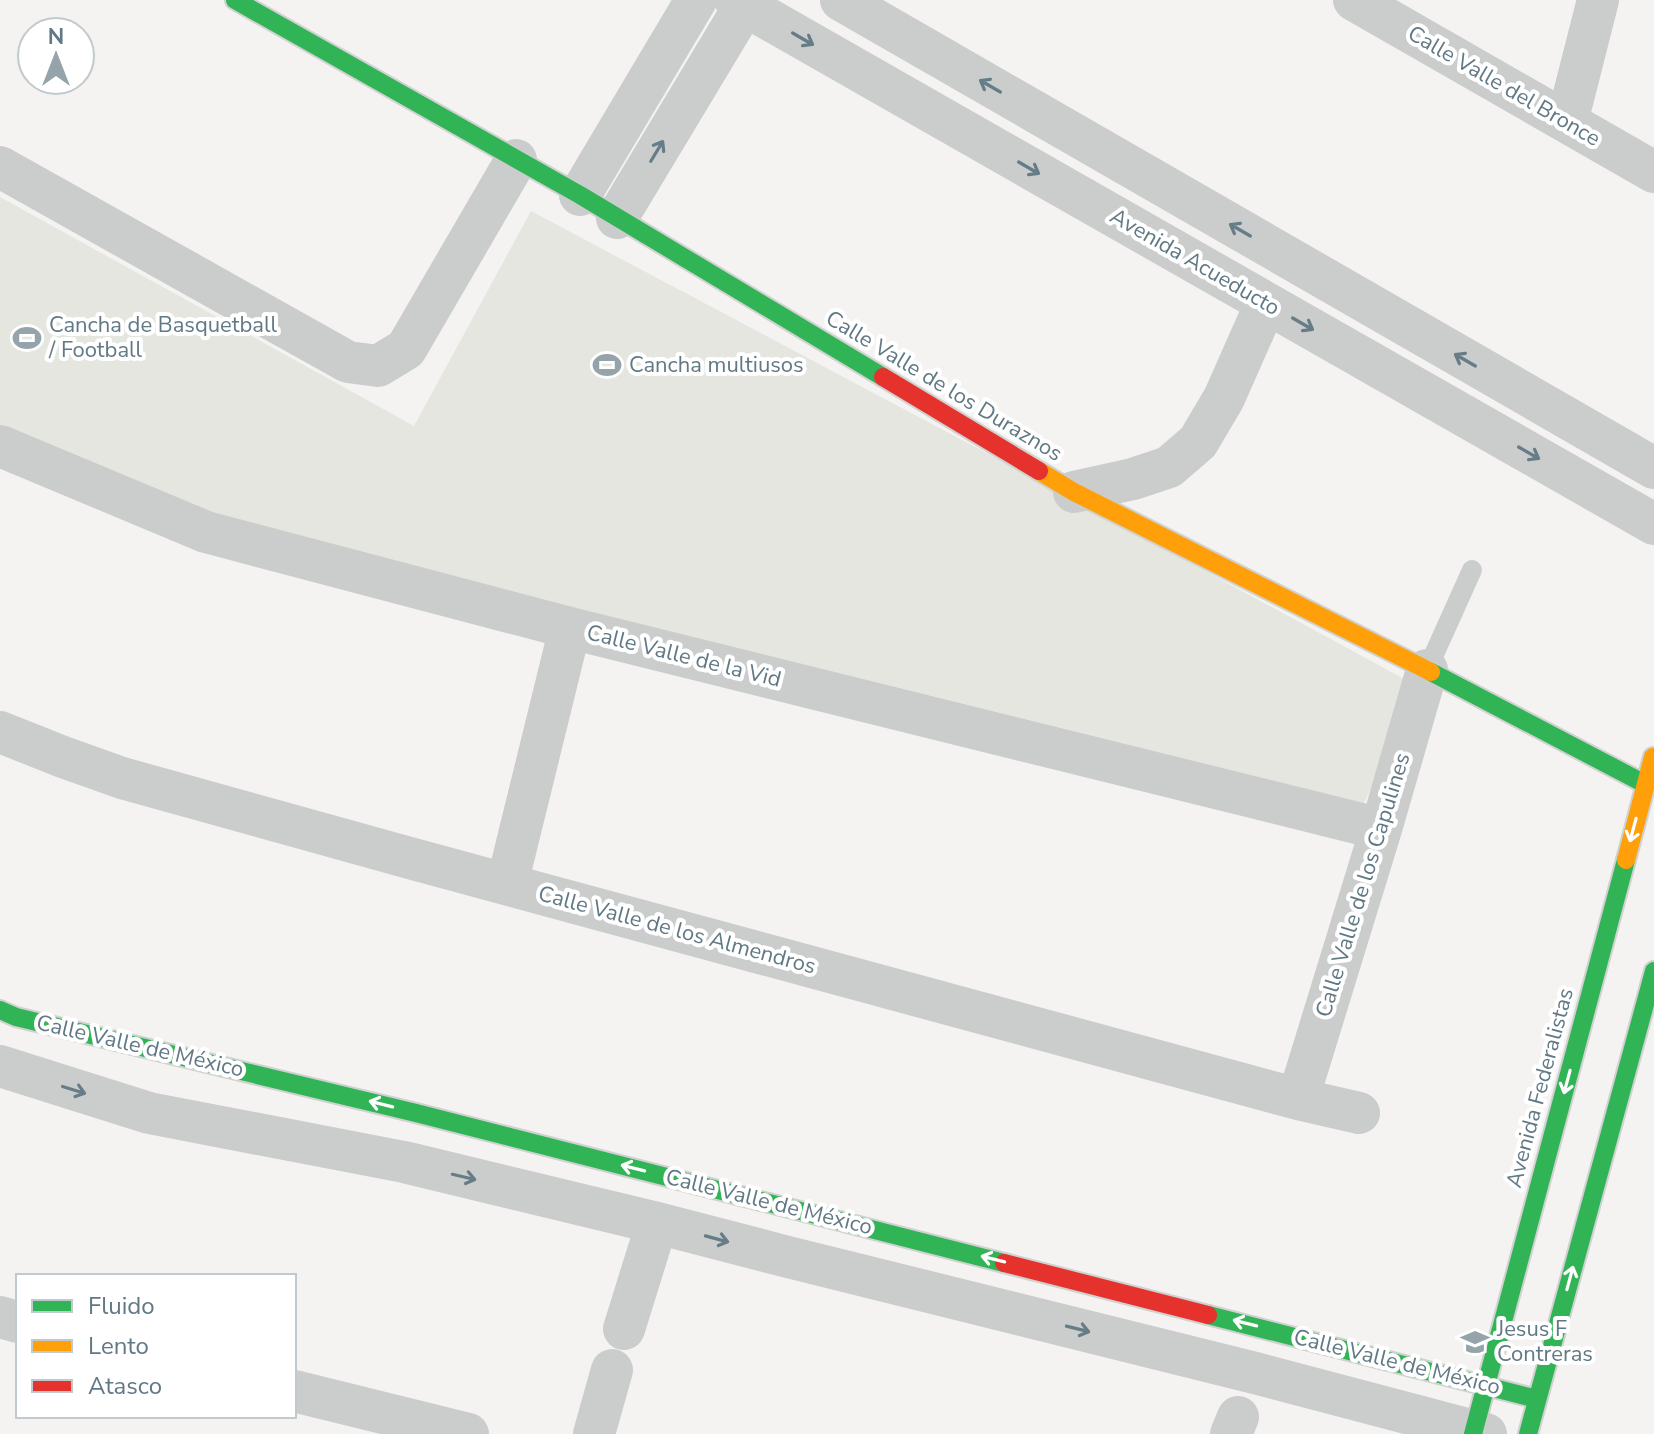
<svg xmlns="http://www.w3.org/2000/svg" width="1654" height="1434" viewBox="0 0 1654 1434" font-family="'Nunito Sans',sans-serif">
  <style>
    .green { fill: #e4e6df }
    .lines { fill: none; stroke-linecap: round; stroke-linejoin: round }
    .fast-casing { stroke: #d0d1d1; stroke-width: 22 }
    .slow-casing { stroke: #d0d1d1; stroke-width: 22 }
    .jam-casing { stroke: #d0d1d1; stroke-width: 22 }
    .lane { stroke: #cbcccc; stroke-width: 20 }
    .street { stroke: #cbcccc; stroke-width: 42 }
    .fast { stroke: #30b455; stroke-width: 18 }
    .slow { stroke: #ff9f0a; stroke-width: 18 }
    .jam { stroke: #e5322d; stroke-width: 18 }
    .oneway { stroke: #667d88 }
    .oneway2 { stroke: #fff }
    .labels { text-anchor: middle; dominant-baseline: central; stroke-width: 8; stroke-linejoin: round; paint-order: stroke }
    .street-label { font-size: 22px; fill: #617984; stroke: #fff }
    .poi-label { font-size: 22px; fill: #617984; stroke: #fff; text-anchor: start }
  </style>
  <rect width="100%" height="100%" fill="#f4f3f1"/>
  <!-- green -->
  <path class="green" d="M 0,197 L 414,426 L 531,211 L 1060,492 L 1417,686 L 1360,812 L 215,517 L 0,433 Z"/>
  <g class="lines">
    <defs>
      <path id="fast" d="M 235,0 L 580,195 L 883,377
        M 1431,672 L 1645,784
        M 0,1010 L 16,1017 L 416,1113 L 1004,1263
        M 1208,1315 L 1537,1399
        M 1473,1434 L 1626,860
        M 1528,1434 L 1654,971"/>
      <path id="slow" d="M 1039,471 L 1074,492 L 1431,672
        M 1626,860 L 1653,757"/>
      <path id="jam" d="M 883,377 L 1039,471
        M 1004,1263 L 1208,1315"/>
    </defs>
    <!-- fast casing -->
    <use href="#fast" class="fast-casing"/>
    <!-- slow casing -->
    <use href="#slow" class="slow-casing"/>
    <!-- jam casing -->
    <use href="#jam" class="jam-casing"/>
    <!-- lane -->
    <path class="lane" d="M 1427,670 L 1472,570"/>
    <!-- street -->
    <path class="street" d="M 735,0 L 1654,524
      M 841,0 L 1654,468
      M 1354,0 L 1654,172
      M 1567,122 L 1598,0
      M 0,167 L 348,362 L 378,366 L 406,349 L 516,160
      M 580,195 L 696,0
      M 617,218 L 748,0
      M 0,446 L 206,532 L 570,628 L 1381,829
      M 1074,492 L 1133,479 L 1169,467 L 1198,442 L 1224,398 L 1266,303
      M 0,732 L 63,757 L 122,778 L 406,857 L 1298,1099 L 1359,1113
      M 507,884 L 570,628
      M 0,1066 L 149,1113 L 404,1162 L 657,1223 L 788,1257 L 1255,1373 L 1486,1434
      M 1298,1099 L 1381,829 L 1427,670
      M 0,1317 L 18,1322
      M 624,1329 L 657,1223
      M 294,1391 L 468,1434
      M 594,1434 L 612,1370
      M 1231,1434 L 1238,1417"/>
    <!-- fast -->
    <use href="#fast" class="fast"/>
    <!-- slow -->
    <use href="#slow" class="slow"/>
    <!-- jam -->
    <use href="#jam" class="jam"/>
  </g>
  <!-- one-way arrows -->
  <defs><path id="oneway-shaft" d="M-6 0H5M1.5-3L5.5 0L1.5 3" fill="none" stroke-width="1.6" stroke-linecap="round" stroke-linejoin="round" transform="scale(2)"/></defs>
  <g class="oneway">
    <use href="#oneway-shaft" transform="translate(803 39) rotate(30)"/>
    <use href="#oneway-shaft" transform="translate(990 86) rotate(-150)"/>
    <use href="#oneway-shaft" transform="translate(657 151) rotate(-59)"/>
    <use href="#oneway-shaft" transform="translate(1029 168) rotate(30)"/>
    <use href="#oneway-shaft" transform="translate(1240 230) rotate(-150)"/>
    <use href="#oneway-shaft" transform="translate(1303 324) rotate(30)"/>
    <use href="#oneway-shaft" transform="translate(1465 360) rotate(-150)"/>
    <use href="#oneway-shaft" transform="translate(1529 453) rotate(30)"/>
    <use href="#oneway-shaft" transform="translate(74 1090) rotate(17)"/>
    <use href="#oneway-shaft" transform="translate(464 1177) rotate(13)"/>
    <use href="#oneway-shaft" transform="translate(717 1239) rotate(15)"/>
    <use href="#oneway-shaft" transform="translate(1078 1329) rotate(14)"/>
  </g>
  <g class="oneway2">
    <use href="#oneway-shaft" transform="translate(1633 830) rotate(105)"/>
    <use href="#oneway-shaft" transform="translate(1567 1082) rotate(105)"/>
    <use href="#oneway-shaft" transform="translate(381 1104) rotate(-166)"/>
    <use href="#oneway-shaft" transform="translate(633 1168) rotate(-166)"/>
    <use href="#oneway-shaft" transform="translate(993 1259) rotate(-166)"/>
    <use href="#oneway-shaft" transform="translate(1570 1278) rotate(-75)"/>
    <use href="#oneway-shaft" transform="translate(1245 1323) rotate(-166)"/>
  </g>
  <!-- icons -->
  <defs>
    <symbol id="stadium-bare" viewBox="-9 -9 18 18"><path d="M0-5a6.5 5 0 1 0 0 10a6.5 5 0 1 0 0-10ZM-3.5-1.8h7v3.6h-7Z" fill="#94a4aa" stroke="#fff" stroke-width="2.5" paint-order="stroke"/></symbol>
    <symbol id="school-bare" viewBox="-9 -9 18 18"><path d="M0-5L7-2L0 1L-7-2ZM-4 1L0 2.5L4 1V4Q0 6-4 4Z" fill="#94a4aa" stroke="#fff" stroke-width="2.5" paint-order="stroke"/></symbol>
  </defs>
  <g fill-rule="evenodd">
    <use href="#stadium-bare" x="7" y="318" width="40" height="40"/>
    <use href="#stadium-bare" x="587" y="345" width="40" height="40"/>
    <use href="#school-bare" x="1455" y="1322" width="40" height="40"/>
  </g>
  <g class="labels">
    <!-- street labels -->
    <g class="street-label">
      <text transform="translate(1504 86) rotate(30)">Calle Valle del Bronce</text>
      <text transform="translate(1195 262) rotate(30)">Avenida Acueducto</text>
      <text transform="translate(944 386) rotate(31)">Calle Valle de los Duraznos</text>
      <text transform="translate(684 656) rotate(14)">Calle Valle de la Vid</text>
      <text transform="translate(1363 885) rotate(-73)">Calle Valle de los Capulines</text>
      <text transform="translate(677 930) rotate(15)">Calle Valle de los Almendros</text>
      <text transform="translate(140 1046) rotate(13)">Calle Valle de México</text>
      <text transform="translate(1540 1088) rotate(-75)">Avenida Federalistas</text>
      <text transform="translate(769 1202) rotate(14)">Calle Valle de México</text>
      <text transform="translate(1397 1362) rotate(14)">Calle Valle de México</text>
    </g>
    <!-- poi labels -->
    <g class="poi-label">
      <text x="49" y="325">Cancha de Basquetball<tspan x="49" dy="25">/ Football</tspan></text>
      <text x="629" y="365">Cancha multiusos</text>
      <text x="1497" y="1329">Jesus F<tspan x="1497" dy="25">Contreras</tspan></text>
    </g>
  </g>
  <!-- legend -->
  <rect x="16" y="1274" width="280" height="144" fill="#ffffff" stroke="#c0c9ce" stroke-width="2"/>
  <rect x="32" y="1300" width="40" height="12" fill="#30b455" stroke="#c0c9ce" stroke-width="2"/>
  <text x="88" y="1314" font-size="24" fill="#617984">Fluido</text>
  <rect x="32" y="1340" width="40" height="12" fill="#ff9f0a" stroke="#c0c9ce" stroke-width="2"/>
  <text x="88" y="1354" font-size="24" fill="#617984">Lento</text>
  <rect x="32" y="1380" width="40" height="12" fill="#e5322d" stroke="#c0c9ce" stroke-width="2"/>
  <text x="88" y="1394" font-size="24" fill="#617984">Atasco</text>
  <!-- north arrow -->
  <g transform="translate(56 56)"><circle r="38" fill="#ffffff" stroke="#c0c9ce" stroke-width="2"/>
  <path d="M0-6L14 30L0 20L-14 30Z" fill="#94a4aa"/>
  <text y="-12" font-size="22" font-weight="bold" text-anchor="middle" fill="#617984">N</text>
  </g>
</svg>
